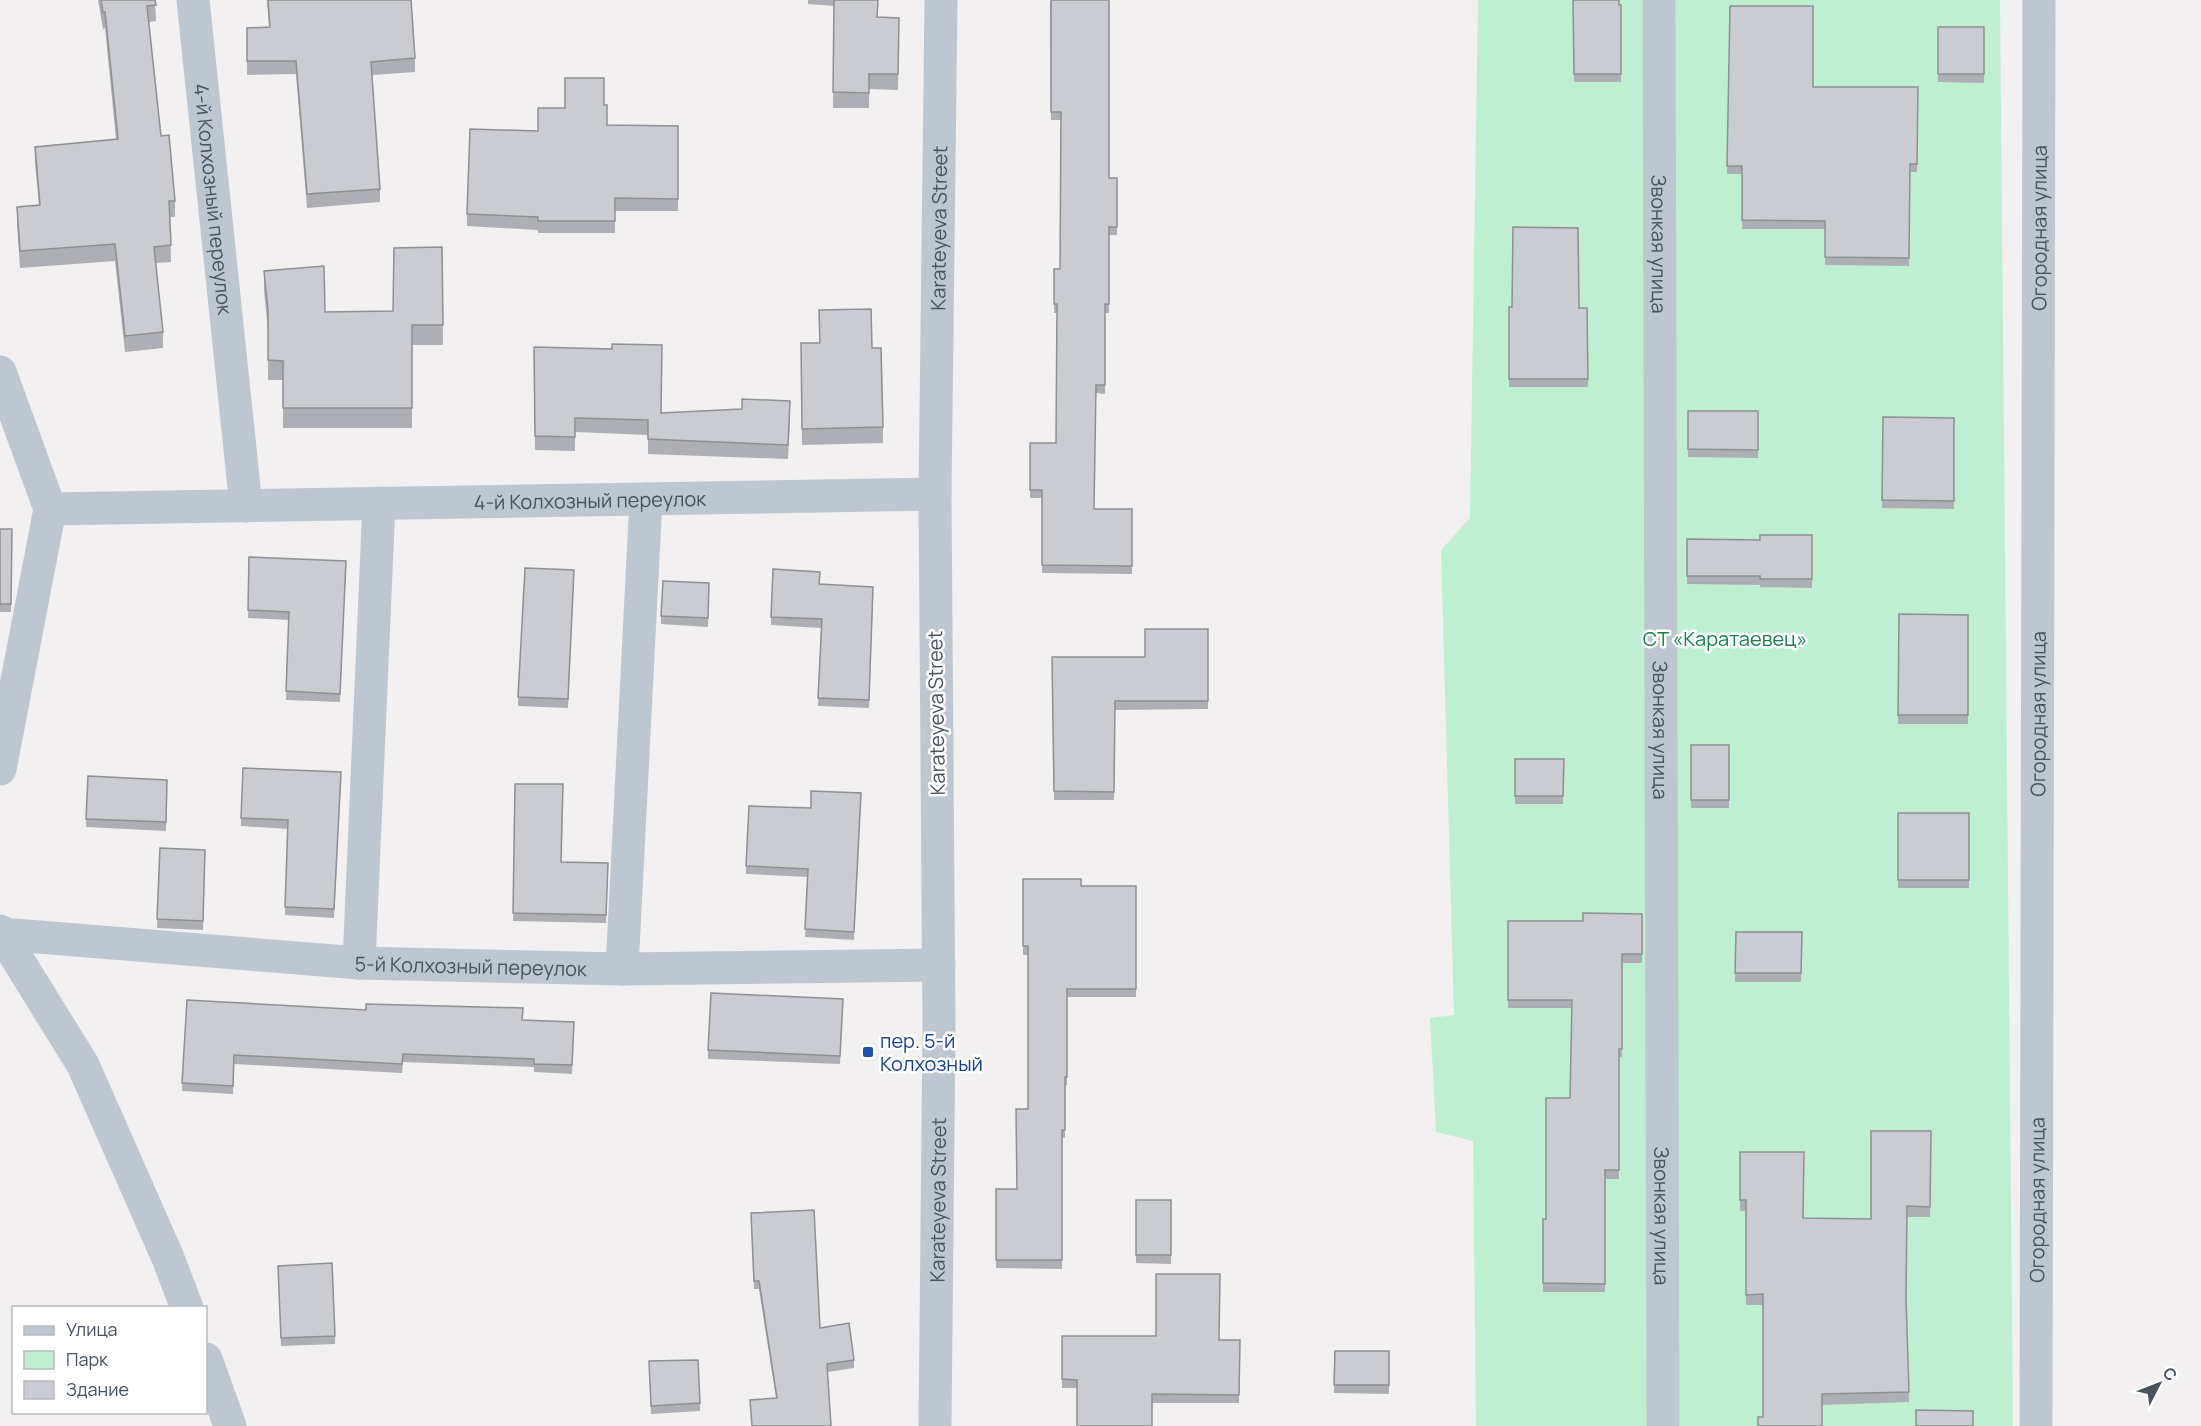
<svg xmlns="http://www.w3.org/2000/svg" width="2201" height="1426" viewBox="0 0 2201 1426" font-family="Manrope,sans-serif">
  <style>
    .green { fill: #bfefd2 }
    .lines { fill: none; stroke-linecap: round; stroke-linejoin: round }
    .minor { stroke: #bec7cf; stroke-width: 33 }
    .wall { fill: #aeafb5 }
    .building { fill: #caccd2; stroke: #8d8f93; stroke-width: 1.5 }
    .transit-dot { fill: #1a4fb4; stroke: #fff; stroke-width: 2 }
    .labels { text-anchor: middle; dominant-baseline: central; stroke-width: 5; stroke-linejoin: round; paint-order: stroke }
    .street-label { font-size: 20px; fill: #48535e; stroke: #fff }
    .park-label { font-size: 20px; fill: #17804b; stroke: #fff }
    .transit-label { font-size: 20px; fill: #164399; stroke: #fff; text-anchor: start }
  </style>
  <rect width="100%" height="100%" fill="#f2f0f0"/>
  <!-- green -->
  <path class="green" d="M 1478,0 L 2000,0 L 2013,1426 L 1476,1426 L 1473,1141 L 1436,1132 L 1430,1018 L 1454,1015 L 1441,550 L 1470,518 Z"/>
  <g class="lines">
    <!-- minor -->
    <g class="minor">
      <path id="s1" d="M 193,0 L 246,506"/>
      <path id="s2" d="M 1659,0 L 1663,1426"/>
      <path d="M 0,372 L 50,509 L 0,769"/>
      <path id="s3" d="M 50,509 L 935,494"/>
      <path d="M 0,931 L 83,1065 L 168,1258 L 187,1308"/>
      <path id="s4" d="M 2,934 L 359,963 L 622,969 L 939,965"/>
      <path d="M 359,963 L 379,503"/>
      <path d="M 622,969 L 646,499"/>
      <path d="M 206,1359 L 230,1426"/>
      <path id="s5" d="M 935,1426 L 939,1030 L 935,494 L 941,0"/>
      <path id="s6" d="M 2036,1426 L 2039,0"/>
    </g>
  </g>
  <!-- wall -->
  <path class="wall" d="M 98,0 L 155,0 L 156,21 L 149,22 L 161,136 L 175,201 L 175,217 L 170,217 L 171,262 L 155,263 L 163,332 L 163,348 L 125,352 L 115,261 L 20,268 L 17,223 L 17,207 L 39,205 L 35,163 L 35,147 L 116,139 L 105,28 L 103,29 Z
    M 267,0 L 411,0 L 415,58 L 415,72 L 372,75 L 380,189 L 380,202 L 307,208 L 296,74 L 247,75 L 247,28 L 269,27 Z
    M 808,0 L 878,0 L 878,17 L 899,18 L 898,90 L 869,89 L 869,108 L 833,108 L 834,6 L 808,4 Z
    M 1050,0 L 1109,178 L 1117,178 L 1117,235 L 1109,235 L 1109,313 L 1105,313 L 1105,394 L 1096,393 L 1094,509 L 1132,509 L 1132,574 L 1042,573 L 1042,498 L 1030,498 L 1030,443 L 1056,443 L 1057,313 L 1054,313 L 1054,269 L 1060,269 L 1061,120 L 1051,120 Z
    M 1573,0 L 1621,5 L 1621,82 L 1574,82 Z
    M 1730,6 L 1813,87 L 1918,87 L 1917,172 L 1910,172 L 1909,266 L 1825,265 L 1825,229 L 1742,229 L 1742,174 L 1727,174 Z
    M 1938,27 L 1984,27 L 1984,83 L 1938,82 Z
    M 604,105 L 607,125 L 678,126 L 678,211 L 615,211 L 615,233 L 538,233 L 538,230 L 467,226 L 467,214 L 538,131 L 565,108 Z
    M 442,247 L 443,345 L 412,345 L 412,428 L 283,428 L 283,380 L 268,380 L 268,330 L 264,291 L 264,271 L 325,312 L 393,311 Z
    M 1509,307 L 1587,308 L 1588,387 L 1509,387 Z
    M 801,343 L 820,343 L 872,348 L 883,427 L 883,443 L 802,445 Z
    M 534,347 L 661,413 L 790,415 L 788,459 L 648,454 L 648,435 L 575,432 L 575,451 L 535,450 Z
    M 1688,411 L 1758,411 L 1758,458 L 1688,457 Z
    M 1883,417 L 1954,418 L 1954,509 L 1882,508 Z
    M 0,529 L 12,529 L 11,612 L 0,612 Z
    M 1812,535 L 1812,588 L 1760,587 L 1760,585 L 1687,584 L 1687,539 L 1760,540 Z
    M 249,557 L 346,561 L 340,702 L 286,700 L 289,620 L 248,618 Z
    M 574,570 L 568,708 L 518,706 L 518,697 Z
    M 709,583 L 708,627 L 661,624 L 661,616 Z
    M 820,584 L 873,595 L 869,708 L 818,706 L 821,628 L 771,625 L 771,617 Z
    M 1899,614 L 1968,615 L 1968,724 L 1898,724 Z
    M 1208,629 L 1208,709 L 1115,710 L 1114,800 L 1054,800 L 1052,657 L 1145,657 Z
    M 1691,745 L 1729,745 L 1729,808 L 1691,808 Z
    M 1515,759 L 1564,759 L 1563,804 L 1515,804 Z
    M 88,776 L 167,780 L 166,831 L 86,827 Z
    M 341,780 L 334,918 L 285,915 L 288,829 L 241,826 L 241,818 Z
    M 515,784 L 561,862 L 608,863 L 606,923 L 513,921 Z
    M 861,793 L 854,940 L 805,937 L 808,877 L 746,874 L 746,866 L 811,808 Z
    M 1898,813 L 1969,813 L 1969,888 L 1898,888 Z
    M 160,848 L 205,850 L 203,930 L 157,928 Z
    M 1023,879 L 1081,886 L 1136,886 L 1136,997 L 1067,997 L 1067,1085 L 1065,1085 L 1065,1138 L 1062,1138 L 1062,1269 L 996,1268 L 996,1189 L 1017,1189 L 1028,1109 L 1028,955 L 1023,955 Z
    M 1642,914 L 1642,963 L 1622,963 L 1622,1057 L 1619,1057 L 1619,1179 L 1605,1179 L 1605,1292 L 1543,1292 L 1543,1219 L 1546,1219 L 1570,1098 L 1572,1008 L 1508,1008 L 1508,921 L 1583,921 Z
    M 1736,932 L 1802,932 L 1801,982 L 1735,982 Z
    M 843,999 L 840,1064 L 708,1059 L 708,1050 Z
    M 187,1000 L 523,1020 L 574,1022 L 572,1074 L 534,1072 L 534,1067 L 403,1062 L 402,1073 L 234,1064 L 233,1094 L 182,1091 Z
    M 1931,1131 L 1930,1217 L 1907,1217 L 1906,1300 L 1909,1402 L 1822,1405 L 1763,1417 L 1763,1305 L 1746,1305 L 1746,1211 L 1740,1211 L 1740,1152 L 1803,1218 L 1871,1219 Z
    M 1136,1200 L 1171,1200 L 1171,1264 L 1136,1263 Z
    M 751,1222 L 820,1328 L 854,1360 L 854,1368 L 828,1372 L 776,1398 L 759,1289 L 754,1289 Z
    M 278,1274 L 335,1336 L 335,1344 L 281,1346 Z
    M 1062,1336 L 1240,1340 L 1239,1403 L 1152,1403 L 1077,1388 L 1062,1388 Z
    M 1335,1351 L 1389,1351 L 1389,1394 L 1334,1393 Z
    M 649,1370 L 700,1403 L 700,1411 L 651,1414 Z"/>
  <!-- building -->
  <path class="building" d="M 101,0 L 155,0 L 156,5 L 147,6 L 161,136 L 169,135 L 175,201 L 169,201 L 171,245 L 154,247 L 163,332 L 125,336 L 115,244 L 20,251 L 17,207 L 40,205 L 35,147 L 118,139 L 105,12 L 103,12 Z
    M 268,0 L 411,0 L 415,58 L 371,62 L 380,189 L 307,194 L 296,61 L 247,61 L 247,28 L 270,27 Z
    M 834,0 L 878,0 L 877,17 L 899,18 L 898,74 L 869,74 L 869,93 L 833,92 Z
    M 1051,0 L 1109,0 L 1109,178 L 1117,178 L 1117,227 L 1109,227 L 1109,304 L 1105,304 L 1105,385 L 1096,385 L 1094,509 L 1132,509 L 1132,566 L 1042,565 L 1042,490 L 1030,490 L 1030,443 L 1056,443 L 1057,304 L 1054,304 L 1054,269 L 1060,269 L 1061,112 L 1051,112 Z
    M 1573,0 L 1619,0 L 1619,5 L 1621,5 L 1621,74 L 1574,74 Z
    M 1730,6 L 1813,6 L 1813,87 L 1918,87 L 1917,164 L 1910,164 L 1909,258 L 1825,257 L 1825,221 L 1742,220 L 1742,166 L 1727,166 Z
    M 1938,27 L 1984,27 L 1984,74 L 1938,74 Z
    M 565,78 L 604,78 L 604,105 L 607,105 L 607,125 L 678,126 L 678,199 L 615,198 L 615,221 L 538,221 L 538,217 L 467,214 L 470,129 L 538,131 L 538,108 L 565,108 Z
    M 1513,227 L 1578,228 L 1579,308 L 1587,308 L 1588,379 L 1509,379 L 1509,307 L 1512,307 Z
    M 442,247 L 443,325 L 412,325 L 412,408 L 283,408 L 283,361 L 268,360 L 268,311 L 264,271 L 324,266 L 325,312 L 393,311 L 394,248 Z
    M 871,309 L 872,348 L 881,348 L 883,427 L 802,429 L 801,343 L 820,343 L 819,310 Z
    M 612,344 L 662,345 L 661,413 L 742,409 L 742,399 L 790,401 L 788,445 L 648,439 L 648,420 L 575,418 L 575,437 L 535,436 L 534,347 L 612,349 Z
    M 1688,411 L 1758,411 L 1758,450 L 1688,449 Z
    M 1883,417 L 1954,418 L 1954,501 L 1882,500 Z
    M 0,529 L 12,529 L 11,604 L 0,604 Z
    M 1760,535 L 1812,535 L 1812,579 L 1760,579 L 1760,576 L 1687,576 L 1687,539 L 1760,540 Z
    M 249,557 L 346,561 L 340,694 L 286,691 L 289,612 L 248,610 Z
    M 525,568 L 574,570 L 568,699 L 518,697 Z
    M 773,569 L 820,572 L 819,584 L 873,587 L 869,700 L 818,698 L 822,619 L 771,617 Z
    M 663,581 L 709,583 L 708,618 L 661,616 Z
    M 1899,614 L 1968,615 L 1968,715 L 1898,715 Z
    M 1145,629 L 1208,629 L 1208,701 L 1115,701 L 1114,792 L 1054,791 L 1052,657 L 1145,657 Z
    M 1691,745 L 1729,745 L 1729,800 L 1691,800 Z
    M 1515,759 L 1564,759 L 1563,796 L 1515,796 Z
    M 243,768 L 341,772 L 334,909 L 285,907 L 288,820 L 241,818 Z
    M 88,776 L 167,780 L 166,822 L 86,819 Z
    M 515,784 L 563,784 L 561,862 L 608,863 L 606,915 L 513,913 Z
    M 811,791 L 861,793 L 854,932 L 805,929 L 808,869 L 746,866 L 749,806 L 811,808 Z
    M 1898,813 L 1969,813 L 1969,880 L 1898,880 Z
    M 160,848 L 205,850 L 203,921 L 157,919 Z
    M 1023,879 L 1081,879 L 1081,886 L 1136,886 L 1136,989 L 1067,989 L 1067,1077 L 1065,1077 L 1065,1130 L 1062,1130 L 1062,1260 L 996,1260 L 996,1189 L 1017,1189 L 1016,1109 L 1028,1109 L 1028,946 L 1023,946 Z
    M 1583,913 L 1642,914 L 1642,954 L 1622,954 L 1622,1049 L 1619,1049 L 1619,1170 L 1605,1170 L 1605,1284 L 1543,1283 L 1543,1219 L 1546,1219 L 1546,1098 L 1570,1098 L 1572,1000 L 1508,1000 L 1508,921 L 1583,921 Z
    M 1736,932 L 1802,932 L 1801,973 L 1735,973 Z
    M 711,993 L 843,999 L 840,1056 L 708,1050 Z
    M 187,1000 L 366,1010 L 366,1004 L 523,1008 L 522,1020 L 574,1022 L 572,1065 L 534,1064 L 534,1059 L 403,1054 L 402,1064 L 234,1055 L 233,1086 L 182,1083 Z
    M 1871,1131 L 1931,1131 L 1930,1207 L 1907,1206 L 1906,1298 L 1909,1392 L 1822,1394 L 1822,1426 L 1758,1426 L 1758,1417 L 1763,1417 L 1763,1294 L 1746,1295 L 1746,1200 L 1740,1200 L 1740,1152 L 1804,1152 L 1803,1218 L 1871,1219 Z
    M 1136,1200 L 1171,1200 L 1171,1255 L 1136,1255 Z
    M 814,1210 L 820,1328 L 849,1323 L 854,1360 L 827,1364 L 831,1426 L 752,1426 L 750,1400 L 777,1398 L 759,1281 L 754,1281 L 751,1213 Z
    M 332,1263 L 335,1336 L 281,1338 L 278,1266 Z
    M 1156,1274 L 1220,1274 L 1219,1340 L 1240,1340 L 1239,1395 L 1152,1394 L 1152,1426 L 1077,1426 L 1077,1380 L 1062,1379 L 1062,1336 L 1156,1336 Z
    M 1335,1351 L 1389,1351 L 1389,1385 L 1334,1385 Z
    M 698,1360 L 700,1403 L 651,1406 L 649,1361 Z
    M 1916,1410 L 1973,1411 L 1973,1426 L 1916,1426 Z"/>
  <!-- markers -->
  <rect class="transit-dot" x="862" y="1046" width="12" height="12" rx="3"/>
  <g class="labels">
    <!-- street labels -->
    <g class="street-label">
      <text stroke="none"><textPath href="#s1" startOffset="200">4-й Колхозный переулок</textPath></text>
      <text stroke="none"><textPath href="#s5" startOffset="1198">Karateyeva Street</textPath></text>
      <text stroke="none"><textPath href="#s6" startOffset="1198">Огородная улица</textPath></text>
      <text stroke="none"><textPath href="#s2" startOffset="244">Звонкая улица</textPath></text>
      <text stroke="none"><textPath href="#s3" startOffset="540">4-й Колхозный переулок</textPath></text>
      <text transform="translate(936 713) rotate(-91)">Karateyeva Street</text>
      <text stroke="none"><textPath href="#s6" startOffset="712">Огородная улица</textPath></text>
      <text stroke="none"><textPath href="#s2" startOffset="730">Звонкая улица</textPath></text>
      <text stroke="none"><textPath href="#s4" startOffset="470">5-й Колхозный переулок</textPath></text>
      <text stroke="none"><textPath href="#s5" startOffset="226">Karateyeva Street</textPath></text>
      <text stroke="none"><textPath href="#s6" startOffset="226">Огородная улица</textPath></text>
      <text stroke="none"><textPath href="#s2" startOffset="1216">Звонкая улица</textPath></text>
    </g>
    <!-- park labels -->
    <g class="park-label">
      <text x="1725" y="638">СТ «Каратаевец»</text>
    </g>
    <!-- transit labels -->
    <g class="transit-label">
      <text x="880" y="1040">пер. 5-й<tspan x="880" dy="23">Колхозный</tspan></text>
    </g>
  </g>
  <!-- legend -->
  <rect x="12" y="1306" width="195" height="108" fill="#ffffff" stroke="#b6babf" stroke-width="1.5"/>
  <rect x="24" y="1326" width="30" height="9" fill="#bec7cf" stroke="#b6babf" stroke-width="1.5"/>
  <text x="66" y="1336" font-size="18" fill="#48535e">Улица</text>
  <rect x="24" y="1351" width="30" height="18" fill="#bfefd2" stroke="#b6babf" stroke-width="1.5"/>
  <text x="66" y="1366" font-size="18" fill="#48535e">Парк</text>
  <rect x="24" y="1381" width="30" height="18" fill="#caccd2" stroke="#b6babf" stroke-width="1.5"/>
  <text x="66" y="1396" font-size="18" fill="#48535e">Здание</text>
  <!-- north arrow -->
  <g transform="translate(2159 1384) rotate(48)" stroke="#ffffff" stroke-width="4.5" paint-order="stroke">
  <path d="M0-4.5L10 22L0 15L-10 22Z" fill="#48535e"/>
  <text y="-9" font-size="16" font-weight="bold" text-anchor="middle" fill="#48535e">С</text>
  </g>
</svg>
